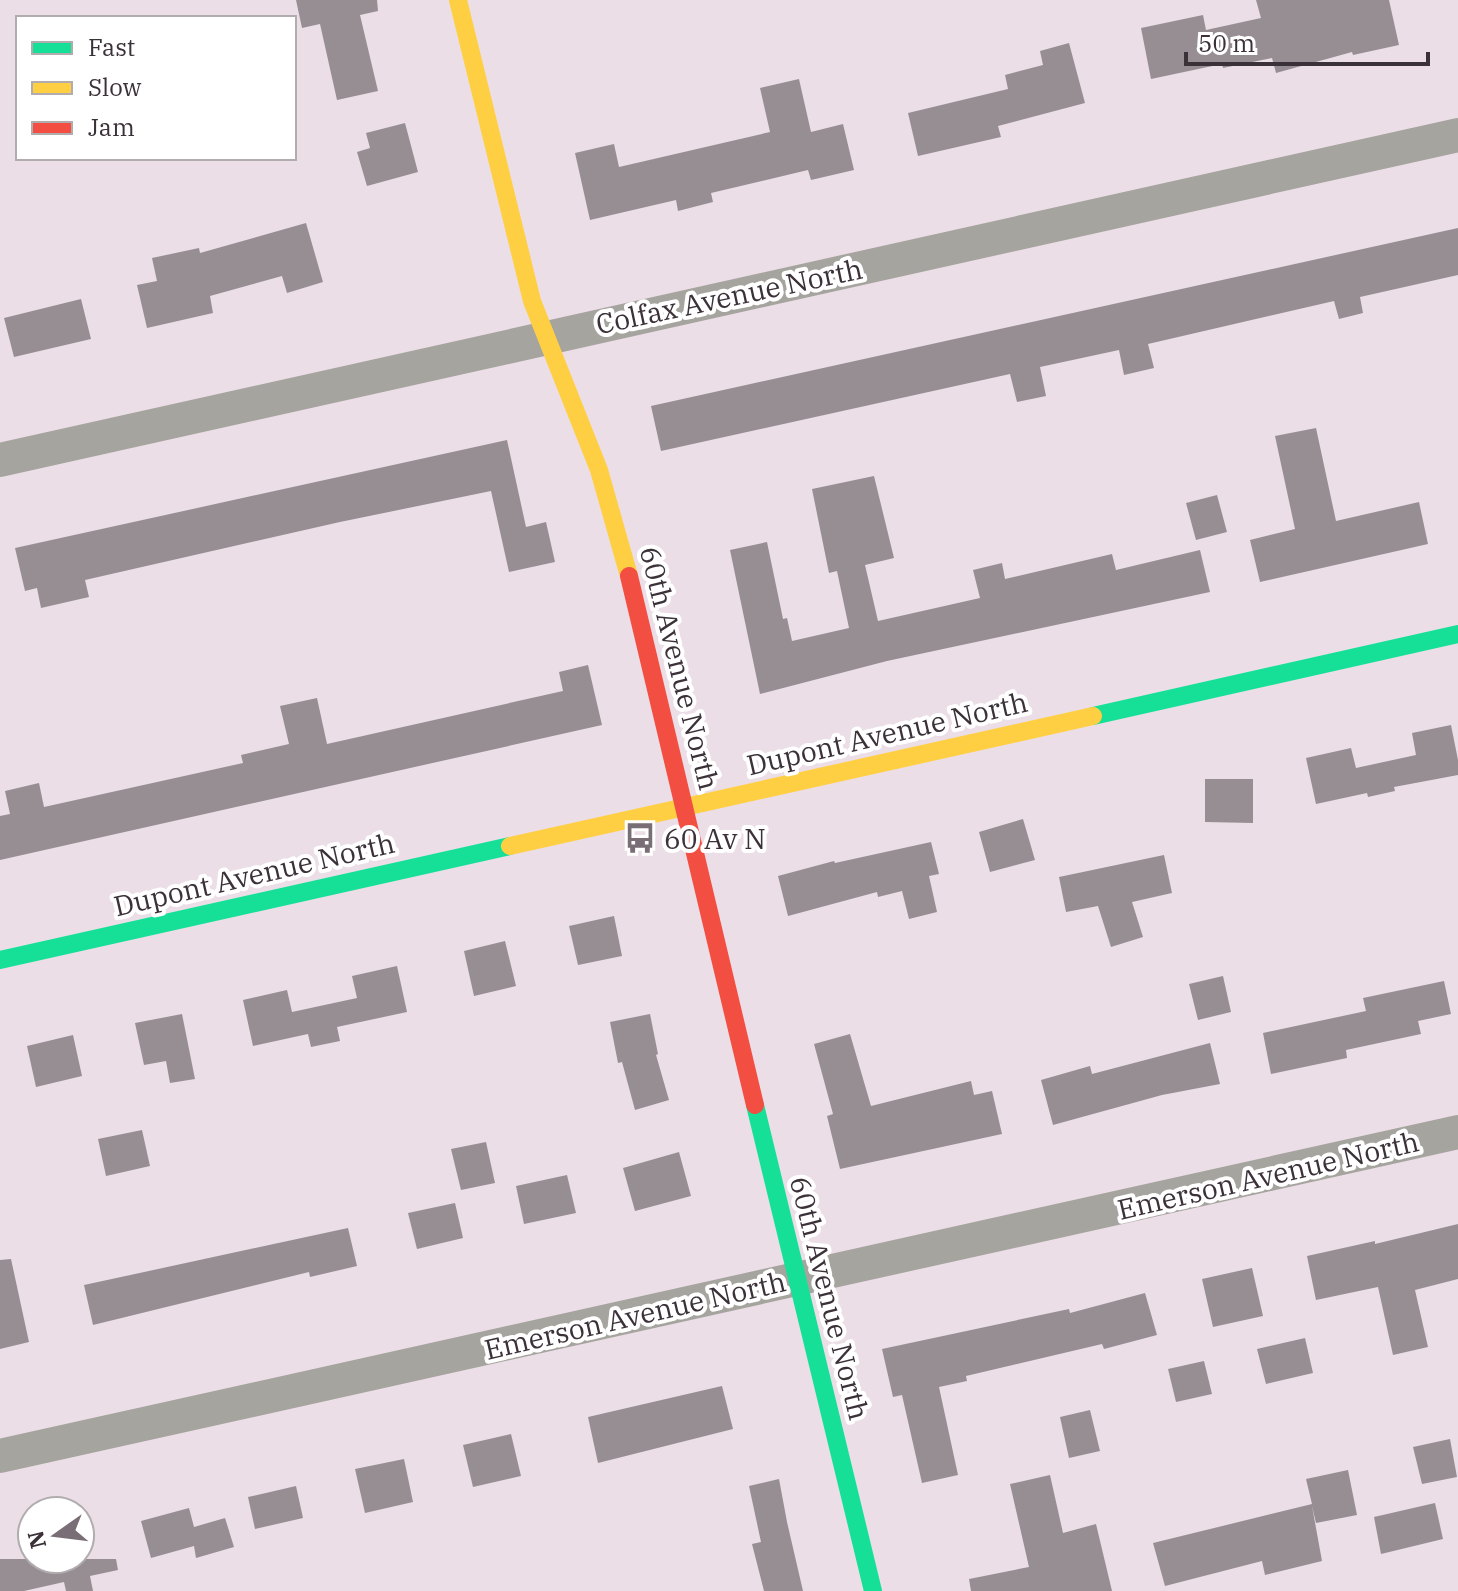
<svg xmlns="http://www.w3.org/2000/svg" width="1458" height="1591" viewBox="0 0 1458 1591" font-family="'IBM Plex Serif',serif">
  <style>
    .building { fill: #978e94 }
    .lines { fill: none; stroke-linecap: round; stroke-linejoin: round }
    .street { stroke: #a6a49f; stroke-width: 34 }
    .fast { stroke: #16e098; stroke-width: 18 }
    .slow { stroke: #ffcf43; stroke-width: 18 }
    .jam { stroke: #f24e42; stroke-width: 18 }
    .labels { text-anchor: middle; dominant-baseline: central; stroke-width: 8; stroke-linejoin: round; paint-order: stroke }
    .street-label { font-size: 28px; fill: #3b3138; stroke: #fff }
    .poi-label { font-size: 28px; fill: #3b3138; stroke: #fff; text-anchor: start }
  </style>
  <rect width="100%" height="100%" fill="#ebdee7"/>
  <!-- building -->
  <path class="building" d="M 296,0 L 377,0 L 378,11 L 360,15 L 378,91 L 337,100 L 320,24 L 302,28 Z
    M 1256,0 L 1389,0 L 1399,45 L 1353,55 L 1352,52 L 1276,73 L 1272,58 L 1223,68 L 1222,64 L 1151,79 L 1141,28 L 1203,15 L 1206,30 L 1261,18 Z
    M 1069,43 L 1085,103 L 998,126 L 1001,137 L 918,156 L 908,113 L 1008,89 L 1005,75 L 1043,65 L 1040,51 Z
    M 799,79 L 811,132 L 843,124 L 854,170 L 811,180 L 808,170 L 711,193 L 713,202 L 678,211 L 676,200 L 590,220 L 575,153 L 614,144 L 619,167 L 770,132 L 760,88 Z
    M 405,123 L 418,172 L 367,186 L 357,152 L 370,148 L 366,133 Z
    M 306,223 L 323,282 L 287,293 L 282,276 L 210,296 L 213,313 L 147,328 L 137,285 L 157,281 L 152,258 L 199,248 L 200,253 Z
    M 1458,228 L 1458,275 L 1360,297 L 1363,313 L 1339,319 L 1334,301 L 1148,344 L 1154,368 L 1124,375 L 1119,350 L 1040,367 L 1046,396 L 1017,402 L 1010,374 L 661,451 L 651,406 Z
    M 81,299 L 91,339 L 14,357 L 4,318 Z
    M 1316,428 L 1336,521 L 1419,502 L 1428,544 L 1260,582 L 1250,540 L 1295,529 L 1275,436 Z
    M 507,440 L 526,527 L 546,522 L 555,562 L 509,572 L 491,491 L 340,522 L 85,580 L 89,597 L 41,608 L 37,588 L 25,591 L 15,548 Z
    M 874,476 L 894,558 L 865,565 L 878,621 L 980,598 L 973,570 L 1002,563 L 1005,579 L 1112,554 L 1116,570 L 1200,550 L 1210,592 L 887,661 L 760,694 L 730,550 L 767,542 L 783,619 L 787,618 L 792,641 L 849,628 L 837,571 L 829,573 L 812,489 Z
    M 1217,495 L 1227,532 L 1196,540 L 1186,503 Z
    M 588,665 L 602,725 L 0,860 L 0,816 L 10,814 L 5,791 L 39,783 L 44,807 L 243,763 L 241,755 L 289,744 L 280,706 L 317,698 L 327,744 L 563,691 L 559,672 Z
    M 1451,725 L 1458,760 L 1458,775 L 1394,787 L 1395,791 L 1368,797 L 1367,793 L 1316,804 L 1306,758 L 1351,748 L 1356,768 L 1416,755 L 1412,733 Z
    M 1205,779 L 1253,779 L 1253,823 L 1205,822 Z
    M 1023,819 L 1035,860 L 990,872 L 979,832 Z
    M 931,842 L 939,874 L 929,876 L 937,912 L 909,919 L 902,891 L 878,897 L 877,892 L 788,916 L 778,876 L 834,861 L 835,863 Z
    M 1164,855 L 1172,893 L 1132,902 L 1143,937 L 1111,947 L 1098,906 L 1066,912 L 1059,877 Z
    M 614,916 L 622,956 L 578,965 L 569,926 Z
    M 505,941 L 516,986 L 474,996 L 464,951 Z
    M 397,966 L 407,1012 L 337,1027 L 340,1041 L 311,1047 L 308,1034 L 253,1046 L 243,1000 L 287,990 L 292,1012 L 357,998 L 352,976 Z
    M 1223,976 L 1231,1012 L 1198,1020 L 1189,984 Z
    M 1444,981 L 1451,1014 L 1418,1021 L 1421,1034 L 1346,1050 L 1347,1058 L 1271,1074 L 1263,1033 L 1366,1011 L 1363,998 Z
    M 182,1014 L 195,1079 L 170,1083 L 166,1061 L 144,1065 L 135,1023 Z
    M 650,1014 L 658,1054 L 656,1055 L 669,1100 L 635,1110 L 622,1062 L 618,1063 L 610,1022 Z
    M 850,1034 L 871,1106 L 971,1081 L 974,1095 L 992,1091 L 1002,1134 L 840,1169 L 827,1116 L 833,1114 L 814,1044 Z
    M 73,1035 L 82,1076 L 36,1087 L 27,1046 Z
    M 1210,1043 L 1220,1084 L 1162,1095 L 1053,1125 L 1041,1080 L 1090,1066 L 1092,1074 Z
    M 142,1130 L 150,1166 L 106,1176 L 98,1139 Z
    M 486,1142 L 495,1183 L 461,1190 L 451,1149 Z
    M 679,1152 L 691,1196 L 635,1211 L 623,1168 Z
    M 567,1175 L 576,1213 L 524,1224 L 516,1186 Z
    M 455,1203 L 463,1238 L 417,1249 L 408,1213 Z
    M 1458,1224 L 1458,1279 L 1415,1290 L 1428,1347 L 1393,1355 L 1378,1287 L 1316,1300 L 1307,1256 L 1375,1241 L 1375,1244 Z
    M 348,1228 L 357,1266 L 310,1277 L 309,1272 L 93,1325 L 84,1285 Z
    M 11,1259 L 29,1342 L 0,1349 L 0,1260 Z
    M 1252,1268 L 1263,1316 L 1213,1327 L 1202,1279 Z
    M 1145,1293 L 1157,1335 L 1104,1349 L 1102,1344 L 966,1376 L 967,1381 L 939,1387 L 958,1475 L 922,1483 L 902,1395 L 893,1397 L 882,1349 L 1069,1309 L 1070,1313 Z
    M 1305,1338 L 1313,1373 L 1266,1384 L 1257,1349 Z
    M 1204,1361 L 1212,1394 L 1176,1402 L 1168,1369 Z
    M 722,1386 L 733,1429 L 598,1463 L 588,1417 Z
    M 1090,1410 L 1100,1451 L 1069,1458 L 1060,1417 Z
    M 511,1434 L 521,1476 L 473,1487 L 463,1445 Z
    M 1450,1439 L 1457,1477 L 1422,1484 L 1413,1447 Z
    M 404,1459 L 413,1502 L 365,1513 L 355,1469 Z
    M 1348,1470 L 1357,1515 L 1316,1523 L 1312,1506 L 1322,1561 L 1265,1575 L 1262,1561 L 1165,1586 L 1153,1543 L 1312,1504 L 1306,1479 Z
    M 1050,1475 L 1063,1533 L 1096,1524 L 1112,1591 L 971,1591 L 969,1579 L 1029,1567 L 1010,1484 Z
    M 779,1479 L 787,1522 L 803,1591 L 764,1591 L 752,1544 L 761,1542 L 749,1486 Z
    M 296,1486 L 303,1518 L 255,1529 L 248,1497 Z
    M 1435,1503 L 1443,1539 L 1381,1554 L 1374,1517 Z
    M 189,1508 L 194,1527 L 225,1518 L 234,1547 L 196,1558 L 194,1546 L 151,1558 L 141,1521 Z
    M 0,1559 L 116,1559 L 118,1570 L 90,1576 L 93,1591 L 66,1591 L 64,1582 L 24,1591 L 0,1591 Z"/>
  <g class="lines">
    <!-- street -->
    <path class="street" d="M 0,460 L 1458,135
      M 0,1456 L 1458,1132"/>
    <!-- fast -->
    <path class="fast" d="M 1093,716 L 1458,634
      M 0,960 L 510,846
      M 755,1105 L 873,1591"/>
    <!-- slow -->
    <path class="slow" d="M 458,0 L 532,301 L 599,470 L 629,576
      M 510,846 L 1093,716"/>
    <!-- jam -->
    <path class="jam" d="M 629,576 L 755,1105"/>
  </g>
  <!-- icons -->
  <defs>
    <symbol id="bus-bare" viewBox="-9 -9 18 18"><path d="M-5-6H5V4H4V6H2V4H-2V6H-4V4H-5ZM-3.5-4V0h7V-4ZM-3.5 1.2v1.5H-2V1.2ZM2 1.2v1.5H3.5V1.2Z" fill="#796e75" stroke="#fff" stroke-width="2.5" paint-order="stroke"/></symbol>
  </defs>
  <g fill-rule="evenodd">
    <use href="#bus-bare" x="618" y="816" width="44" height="44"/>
  </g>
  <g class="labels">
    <!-- street labels -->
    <g class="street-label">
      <text transform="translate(729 296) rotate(-12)">Colfax Avenue North</text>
      <text transform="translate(680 668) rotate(76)">60th Avenue North</text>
      <text transform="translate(887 733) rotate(-13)">Dupont Avenue North</text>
      <text transform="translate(254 874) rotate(-13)">Dupont Avenue North</text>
      <text transform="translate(1268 1175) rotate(-13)">Emerson Avenue North</text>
      <text transform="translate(830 1298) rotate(76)">60th Avenue North</text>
      <text transform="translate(635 1315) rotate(-13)">Emerson Avenue North</text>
    </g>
    <!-- poi labels -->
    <g class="poi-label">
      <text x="664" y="838">60 Av N</text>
    </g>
  </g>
  <!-- legend -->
  <rect x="16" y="16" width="280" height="144" fill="#ffffff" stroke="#b1adaf" stroke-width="2"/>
  <rect x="32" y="42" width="40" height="12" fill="#16e098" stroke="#b1adaf" stroke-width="2"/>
  <text x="88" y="56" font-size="24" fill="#3b3138">Fast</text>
  <rect x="32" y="82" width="40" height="12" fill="#ffcf43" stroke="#b1adaf" stroke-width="2"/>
  <text x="88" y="96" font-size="24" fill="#3b3138">Slow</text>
  <rect x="32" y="122" width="40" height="12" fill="#f24e42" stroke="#b1adaf" stroke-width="2"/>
  <text x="88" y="136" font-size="24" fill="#3b3138">Jam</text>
  <!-- north arrow -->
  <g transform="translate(56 1535) rotate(256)"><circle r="38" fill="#ffffff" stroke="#b1adaf" stroke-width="2"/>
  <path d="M0-6L14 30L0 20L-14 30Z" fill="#796e75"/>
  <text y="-12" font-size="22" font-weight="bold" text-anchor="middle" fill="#3b3138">N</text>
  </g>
  <!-- scale -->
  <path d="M1186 52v12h242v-12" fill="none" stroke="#3b3138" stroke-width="4"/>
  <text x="1198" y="52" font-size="24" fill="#3b3138" stroke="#ffffff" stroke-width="6" paint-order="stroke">50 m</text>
</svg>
